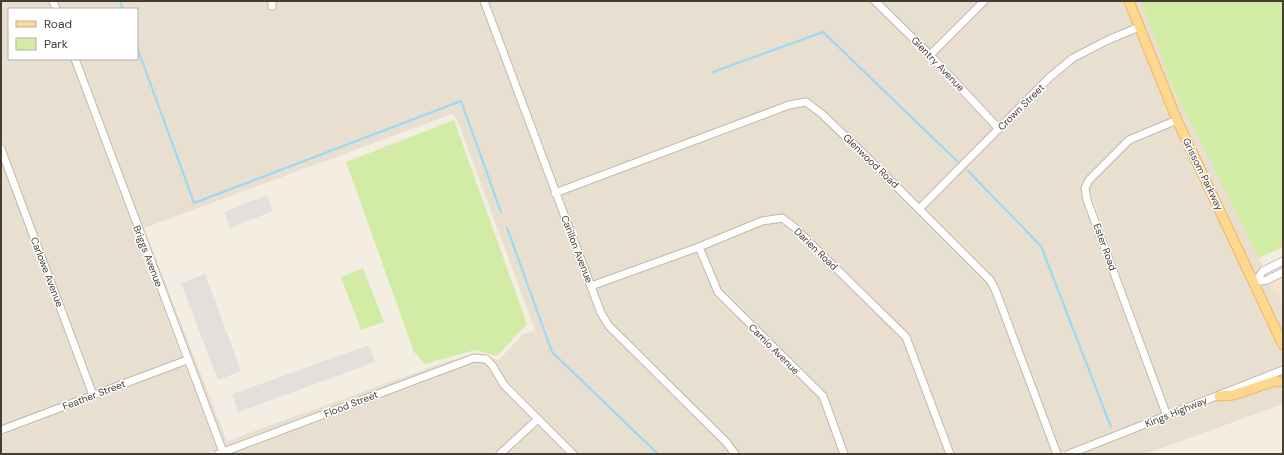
<svg xmlns="http://www.w3.org/2000/svg" width="1284" height="455" viewBox="0 0 1284 455" font-family="'DM Sans',sans-serif">
  <style>
    .residential { fill: #e8dfd0 }
    .commercial { fill: #f8e2ca }
    .green { fill: #d2eca6 }
    .parking { fill: #e3e0dc }
    .lines { fill: none; stroke-linecap: round; stroke-linejoin: round }
    .stream { stroke: #97d7f7; stroke-width: 2 }
    .minor-casing { stroke: #c2b7a7; stroke-width: 9 }
    .major-casing { stroke: #efb654; stroke-width: 11 }
    .minor { stroke: #fff; stroke-width: 7 }
    .major { stroke: #ffd890; stroke-width: 9 }
    .labels { text-anchor: middle; dominant-baseline: central; stroke-width: 3; stroke-linejoin: round; paint-order: stroke }
    .street-label { font-size: 10px; fill: #453d32; stroke: #fff }
  </style>
  <rect width="100%" height="100%" fill="#f3ede2"/>
  <!-- residential -->
  <path class="residential" d="M 1,1 L 49,1 L 52,9 L 9,9 L 9,59 L 71,59 L 182,357 L 95,390 L 1,138 Z
    M 57,1 L 269,1 L 268,9 L 275,10 L 276,1 L 480,1 L 597,314 L 607,329 L 724,445 L 731,454 L 578,454 L 507,383 L 495,363 L 490,358 L 499,360 L 522,335 L 535,330 L 457,119 L 452,114 L 144,228 L 227,441 L 448,361 L 468,356 L 225,447 L 79,59 L 137,59 L 137,9 L 60,9 Z
    M 488,1 L 870,1 L 927,58 L 994,128 L 919,203 L 824,111 L 806,98 L 787,101 L 557,187 Z
    M 881,1 L 978,1 L 929,49 Z
    M 990,1 L 1125,1 L 1134,25 L 1106,36 L 1071,55 L 1047,74 L 999,123 L 935,55 Z
    M 1133,1 L 1141,1 L 1173,88 L 1263,266 L 1255,275 L 1180,118 Z
    M 1137,32 L 1171,118 L 1126,137 L 1086,177 L 1081,189 L 1084,201 L 1162,414 L 1060,453 L 998,287 L 993,277 L 925,209 L 1053,81 L 1075,62 Z
    M 806,106 L 820,117 L 917,211 L 987,283 L 992,291 L 1053,454 L 954,454 L 908,334 L 796,224 L 784,214 L 760,217 L 698,243 L 593,281 L 560,195 L 790,109 Z
    M 1175,125 L 1253,287 L 1283,354 L 1283,365 L 1169,411 L 1089,189 L 1092,183 L 1131,144 Z
    M 1,160 L 88,392 L 1,426 Z
    M 781,222 L 791,230 L 903,339 L 946,454 L 848,454 L 825,393 L 721,290 L 704,249 L 763,225 Z
    M 697,252 L 715,295 L 820,398 L 840,454 L 740,454 L 729,440 L 612,324 L 604,311 L 596,289 Z
    M 1271,283 L 1283,304 L 1283,336 L 1261,286 Z
    M 475,362 L 484,363 L 490,368 L 502,388 L 532,419 L 496,452 L 490,454 L 230,454 Z
    M 185,365 L 218,450 L 206,454 L 1,454 L 1,435 Z
    M 1276,385 L 1283,388 L 1283,404 L 1145,454 L 1081,454 L 1220,400 Z
    M 538,425 L 567,454 L 506,454 Z"/>
  <!-- commercial -->
  <path class="commercial" d="M 1283,277 L 1283,304 L 1271,283 Z"/>
  <!-- green -->
  <path class="green" d="M 1141,1 L 1283,1 L 1283,247 L 1259,258 L 1173,88 Z
    M 454,120 L 527,324 L 497,356 L 475,350 L 425,364 L 414,352 L 346,162 Z
    M 363,268 L 384,322 L 361,330 L 341,277 Z"/>
  <!-- parking -->
  <path class="parking" d="M 267,195 L 273,211 L 230,228 L 224,212 Z
    M 205,274 L 241,371 L 218,380 L 181,283 Z
    M 369,345 L 375,362 L 238,412 L 232,394 Z"/>
  <g class="lines">
    <!-- stream -->
    <path class="stream" d="M 120,1 L 123,9
      M 137,47 L 194,203 L 461,101 L 501,212
      M 713,72 L 823,32 L 957,161
      M 968,171 L 1041,246 L 1111,427
      M 507,228 L 552,352 L 658,454"/>
    <defs>
      <path id="minor" d="M 53,1 L 56,9
        M 484,1 L 601,313 L 609,326 L 727,443 L 735,454
        M 875,1 L 930,55 L 999,129
        M 272,6 L 272,1
        M 930,55 L 984,1
        M 75,59 L 223,452
        M 1,149 L 93,395
        M 555,193 L 789,105 L 806,102 L 822,114 L 875,165 L 990,280 L 995,289 L 1057,454
        M 919,209 L 1050,77 L 1073,58 L 1108,40 L 1139,27
        M 699,247 L 718,292 L 823,396 L 844,454
        M 1255,282 L 1263,271 L 1283,261
        M 1255,282 L 1267,280 L 1283,272
        M 591,286 L 699,247 L 762,221 L 782,218 L 794,227 L 906,337 L 950,454
        M 1167,416 L 1087,200 L 1085,188 L 1089,180 L 1129,140 L 1177,120
        M 1,430 L 187,360
        M 218,454 L 474,358 L 486,359 L 492,365 L 504,385 L 573,454
        M 500,454 L 538,419
        M 1069,454 L 1283,370"/>
      <path id="major" d="M 1129,1 L 1177,120 L 1283,345
        M 1219,396 L 1233,395 L 1275,381 L 1283,382"/>
    </defs>
    <!-- minor casing -->
    <use href="#minor" class="minor-casing"/>
    <!-- major casing -->
    <use href="#major" class="major-casing"/>
    <!-- minor -->
    <use href="#minor" class="minor"/>
    <!-- major -->
    <use href="#major" class="major"/>
  </g>
  <g class="labels">
    <!-- street labels -->
    <g class="street-label">
      <text transform="translate(938 64) rotate(46)">Glentry Avenue</text>
      <text transform="translate(1021 107) rotate(-45)">Crown Street</text>
      <text transform="translate(871 161) rotate(44)">Glenwood Road</text>
      <text transform="translate(1203 174) rotate(64)">Grissom Parkway</text>
      <text transform="translate(1105 247) rotate(70)">Ester Road</text>
      <text transform="translate(577 249) rotate(69)">Carillon Avenue</text>
      <text transform="translate(816 249) rotate(44)">Darien Road</text>
      <text transform="translate(148 256) rotate(69)">Briggs Avenue</text>
      <text transform="translate(47 272) rotate(69)">Carlowe Avenue</text>
      <text transform="translate(774 349) rotate(45)">Camio Avenue</text>
      <text transform="translate(94 395) rotate(-21)">Feather Street</text>
      <text transform="translate(351 404) rotate(-21)">Flood Street</text>
      <text transform="translate(1176 412) rotate(-22)">Kings Highway</text>
    </g>
  </g>
  <!-- border -->
  <rect width="1284" height="455" fill="none" stroke="#453d32" stroke-width="4"/>
  <!-- legend -->
  <rect x="8" y="8" width="130" height="52" fill="#ffffff" stroke="#b5b1ad"/>
  <rect x="16" y="21" width="20" height="6" fill="#ffd890" stroke="#b5b1ad"/>
  <text x="44" y="28" font-size="12" fill="#453d32">Road</text>
  <rect x="16" y="38" width="20" height="12" fill="#d2eca6" stroke="#b5b1ad"/>
  <text x="44" y="48" font-size="12" fill="#453d32">Park</text>
</svg>
